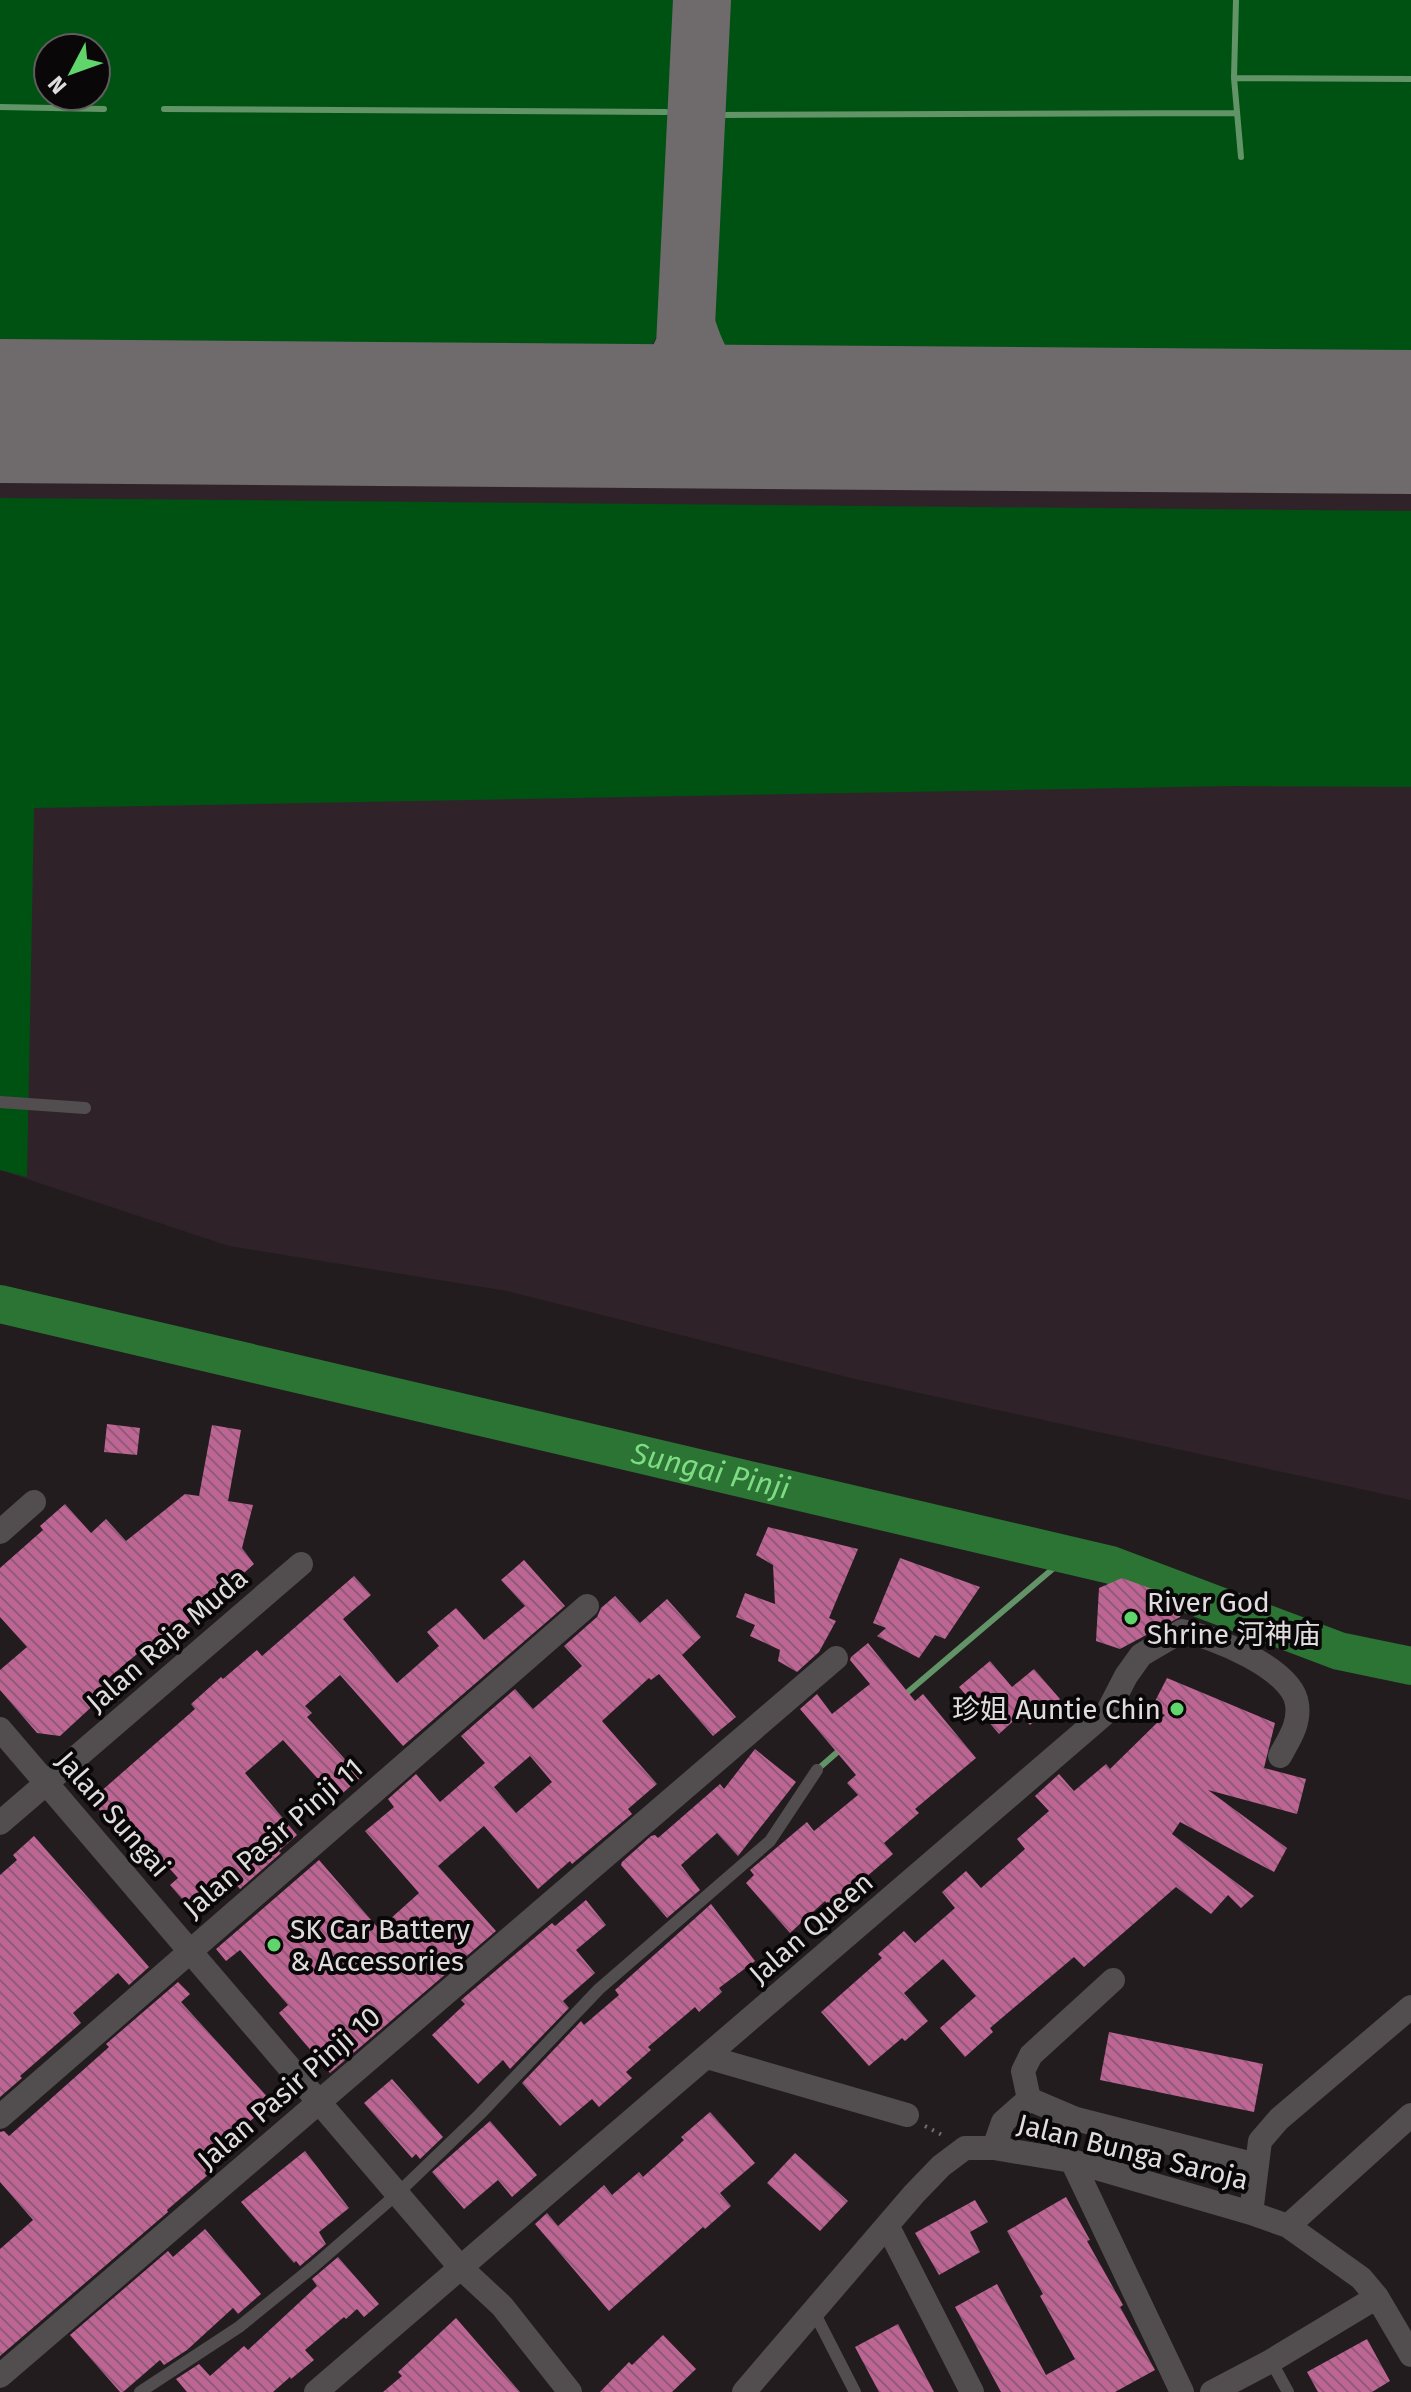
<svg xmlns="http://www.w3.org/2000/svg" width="1411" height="2392" viewBox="0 0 1411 2392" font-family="'Fira Sans','Noto Sans SC',sans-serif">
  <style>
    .built { fill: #2f2329; fill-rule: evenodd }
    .green { fill: #005212; fill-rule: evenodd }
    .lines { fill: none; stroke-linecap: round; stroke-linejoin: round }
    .stream { stroke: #629467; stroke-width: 6 }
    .river { stroke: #2b7433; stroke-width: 38 }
    .taxiway { stroke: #6f6a6c; stroke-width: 58 }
    .runway { stroke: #6f6a6c; stroke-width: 144 }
    .building { fill: url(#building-back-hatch); fill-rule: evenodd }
    .path { stroke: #746e71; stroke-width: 4; stroke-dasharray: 2 6; stroke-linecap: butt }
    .lane { stroke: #524e50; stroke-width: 12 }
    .street { stroke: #524e50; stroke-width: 24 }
    .poi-dot { fill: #60d56b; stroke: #0a0708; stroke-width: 3 }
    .labels { text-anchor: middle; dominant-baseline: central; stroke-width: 8; stroke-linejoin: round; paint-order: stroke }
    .poi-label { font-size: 28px; fill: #e1dddf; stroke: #0a0708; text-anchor: start }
    .street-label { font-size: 28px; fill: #e1dddf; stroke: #0a0708 }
    .water-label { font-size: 30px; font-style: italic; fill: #7edd84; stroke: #0a0708 }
  </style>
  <defs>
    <pattern id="building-back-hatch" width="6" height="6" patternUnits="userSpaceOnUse" patternTransform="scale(2)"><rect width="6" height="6" fill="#bd6694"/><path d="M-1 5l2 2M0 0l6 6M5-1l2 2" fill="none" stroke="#935978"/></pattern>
  </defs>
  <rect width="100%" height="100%" fill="#221c1f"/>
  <!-- built -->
  <path class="built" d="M 0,0 L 1411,0 L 1411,1500 L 851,1378 L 507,1291 L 229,1246 L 0,1170 ZM 48,48 L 96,48 L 96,96 L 48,96 Z"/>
  <!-- green -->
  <path class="green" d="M 0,0 L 675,0 L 669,305 L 665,324 L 647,352 L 0,347 ZM 96,48 L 96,96 L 48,96 L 48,48 Z
    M 718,0 L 1411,0 L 1411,358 L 721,354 L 711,344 L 707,325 Z
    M 0,498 L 1411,511 L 1411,787 L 1231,786 L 34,808 L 27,1177 L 0,1170 Z"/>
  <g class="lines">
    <!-- stream -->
    <path class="stream" d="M 1236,0 L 1234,78 L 1241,157
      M 1234,78 L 1411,79
      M 0,107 L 104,109
      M 164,109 L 666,112
      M 720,115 L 1236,113
      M 902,1697 L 1069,1555
      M 818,1769 L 842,1748"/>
    <!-- river -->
    <path class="river" id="s1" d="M 0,1304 L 1111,1565 L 1339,1651 L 1411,1666"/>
    <!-- taxiway -->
    <path class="taxiway" d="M 688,330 C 705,383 727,401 779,418
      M 592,415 C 637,406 666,390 685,346 L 702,0"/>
    <!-- runway -->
    <path class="runway" d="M 0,411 L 1411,422"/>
  </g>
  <!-- building -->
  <path class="building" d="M 107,1424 L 140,1428 L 137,1455 L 104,1452 Z
    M 212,1425 L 241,1430 L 228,1501 L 253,1505 L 242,1548 L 254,1564 L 150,1657 L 143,1649 L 105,1681 L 112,1688 L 60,1736 L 37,1733 L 0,1690 L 0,1670 L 27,1647 L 0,1617 L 0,1568 L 43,1530 L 40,1526 L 65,1504 L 91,1533 L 106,1519 L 126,1541 L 185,1494 L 199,1496 Z
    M 768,1527 L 858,1549 L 829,1618 L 836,1621 L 819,1652 L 797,1672 L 778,1661 L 780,1650 L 750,1636 L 755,1625 L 736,1617 L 745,1593 L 775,1604 L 773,1565 L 756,1555 Z
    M 900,1558 L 980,1587 L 945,1639 L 935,1635 L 919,1658 L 877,1636 L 886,1628 L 873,1623 Z
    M 524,1560 L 565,1606 L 403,1746 L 340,1675 L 305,1706 L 312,1713 L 307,1717 L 361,1777 L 336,1799 L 283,1740 L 245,1773 L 297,1835 L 279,1851 L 281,1853 L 240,1889 L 234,1882 L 196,1915 L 170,1885 L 178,1878 L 153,1850 L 142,1860 L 91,1800 L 195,1709 L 191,1704 L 221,1677 L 223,1679 L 257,1650 L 262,1656 L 354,1576 L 371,1595 L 343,1619 L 397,1683 L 439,1646 L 427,1632 L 456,1608 L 484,1640 L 525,1606 L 501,1580 Z
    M 1122,1578 L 1185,1601 L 1180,1617 L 1120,1649 L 1096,1641 L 1099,1588 Z
    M 615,1596 L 640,1623 L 667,1599 L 701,1637 L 682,1655 L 736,1717 L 713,1736 L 659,1674 L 651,1680 L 649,1678 L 602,1721 L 657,1784 L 628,1809 L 632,1814 L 572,1864 L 570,1861 L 538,1889 L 484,1826 L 438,1866 L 496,1931 L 330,2073 L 279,2013 L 288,2005 L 240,1950 L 226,1961 L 216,1949 L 319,1860 L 379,1929 L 419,1893 L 365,1831 L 394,1807 L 388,1799 L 416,1774 L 440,1802 L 485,1763 L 461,1736 L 515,1689 L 533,1709 L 582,1666 L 564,1646 L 597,1617 L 601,1608 ZM 530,1756 L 552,1782 L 516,1813 L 494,1787 Z
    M 868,1643 L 915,1701 L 923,1694 L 976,1758 L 915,1809 L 919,1813 L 884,1843 L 893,1854 L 830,1908 L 825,1901 L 790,1933 L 746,1883 L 754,1875 L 750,1870 L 807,1822 L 814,1831 L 858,1795 L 847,1783 L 856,1775 L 800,1709 L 817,1694 L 832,1714 L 870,1684 L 850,1660 L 851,1657 Z
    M 990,1661 L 1012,1687 L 1034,1669 L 1060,1699 L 1030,1725 L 1020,1715 L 999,1734 L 959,1687 Z
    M 1167,1678 L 1275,1723 L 1264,1768 L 1306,1779 L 1297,1814 L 1208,1790 L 1287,1848 L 1274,1872 L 1180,1822 L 1172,1834 L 1254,1896 L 1241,1908 L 1228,1895 L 1211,1914 L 1176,1887 L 1084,1967 L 1074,1957 L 990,2028 L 993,2032 L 965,2057 L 940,2028 L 976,1996 L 943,1959 L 904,1993 L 928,2021 L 905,2041 L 902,2038 L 869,2066 L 821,2012 L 882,1958 L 878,1954 L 904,1931 L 915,1943 L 955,1908 L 942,1892 L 966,1871 L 981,1888 L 1025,1849 L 1017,1839 L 1049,1811 L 1035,1796 L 1059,1774 L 1074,1791 L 1106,1764 L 1110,1769 L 1165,1715 L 1151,1709 Z
    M 755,1749 L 796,1782 L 738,1856 L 717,1833 L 681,1865 L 700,1890 L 667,1918 L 621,1865 L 622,1862 L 651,1836 L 655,1835 L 658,1838 L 720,1784 L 724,1789 Z
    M 34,1836 L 149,1967 L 129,1985 L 118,1973 L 73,2013 L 81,2023 L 20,2076 L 22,2078 L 0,2097 L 0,1875 L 17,1860 L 13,1855 Z
    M 586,1900 L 606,1925 L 576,1950 L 595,1973 L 563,2001 L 569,2008 L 510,2069 L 503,2060 L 478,2084 L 432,2035 L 465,2004 L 461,2000 L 552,1923 L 555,1926 Z
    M 711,1904 L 755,1961 L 719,1988 L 722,1992 L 699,2012 L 695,2007 L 648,2047 L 651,2050 L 626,2072 L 632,2078 L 599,2107 L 592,2099 L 560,2126 L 522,2083 L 581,2021 L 584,2025 L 619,1995 L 615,1990 Z
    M 178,1982 L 190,1994 L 181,2002 L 272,2102 L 201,2164 L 209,2174 L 167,2210 L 168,2212 L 0,2356 L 0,2249 L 33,2220 L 0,2182 L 0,2132 L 4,2131 L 9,2136 L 109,2047 L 106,2044 Z
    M 1109,2032 L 1263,2064 L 1254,2112 L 1100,2080 Z
    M 392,2079 L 443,2137 L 420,2159 L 416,2154 L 412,2158 L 364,2103 Z
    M 710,2112 L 755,2163 L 720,2193 L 731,2206 L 705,2229 L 703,2227 L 609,2311 L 535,2224 L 547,2213 L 558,2226 L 604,2185 L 612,2195 L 639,2172 L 643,2177 L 684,2140 L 681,2137 Z
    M 490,2121 L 537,2175 L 512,2197 L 498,2180 L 464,2209 L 432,2172 Z
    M 305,2151 L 349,2208 L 319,2232 L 326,2244 L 300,2266 L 296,2261 L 294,2263 L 241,2202 Z
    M 795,2153 L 848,2201 L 820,2231 L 767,2183 Z
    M 1066,2197 L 1090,2240 L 1087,2241 L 1123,2305 L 1120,2307 L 1155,2370 L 1115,2392 L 1001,2392 L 955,2307 L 997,2284 L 1046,2375 L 1075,2359 L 1040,2296 L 1043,2294 L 1007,2231 Z
    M 975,2200 L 988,2222 L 970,2232 L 980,2252 L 939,2275 L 915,2233 Z
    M 205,2229 L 261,2294 L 238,2314 L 233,2308 L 187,2350 L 164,2365 L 160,2360 L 123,2392 L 120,2392 L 70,2335 L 168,2251 L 173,2257 Z
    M 338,2257 L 379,2304 L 364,2317 L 357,2309 L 346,2319 L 344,2317 L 305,2350 L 314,2360 L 291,2379 L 290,2377 L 273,2392 L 187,2392 L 176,2379 L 199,2364 L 210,2376 L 244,2346 L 248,2350 L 317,2286 L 312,2279 Z
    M 456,2318 L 520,2392 L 383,2392 L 402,2376 L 398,2372 Z
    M 898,2324 L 934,2392 L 879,2392 L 855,2347 Z
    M 663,2335 L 696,2369 L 672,2392 L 600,2392 L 629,2362 L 632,2365 Z
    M 1367,2339 L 1390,2381 L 1372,2392 L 1318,2392 L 1307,2372 Z"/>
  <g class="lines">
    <!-- path -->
    <path class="path" d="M 925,2126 L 946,2137"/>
    <!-- lane -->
    <path class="lane" d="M 0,1102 L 85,1108
      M 814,2312 L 855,2392
      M 1271,2361 L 1288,2392
      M 140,2392 L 239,2327 L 313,2267 L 397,2194 L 480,2114 L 599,1989 L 770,1841 L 817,1770"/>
    <!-- street -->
    <path class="street" d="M 0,1532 L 34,1502
      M 0,1729 L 460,2267 L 502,2306 L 570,2392
      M 0,1823 L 301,1564
      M 707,2057 L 907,2115
      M 1029,2099 L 1023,2071 L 1031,2055 L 1113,1980
      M 0,2117 L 587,1606
      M 994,2148 L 1003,2122 L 1029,2099 L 1076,2119 L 1256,2165
      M 1072,2161 L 1182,2392
      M 1251,2213 L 1260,2141 L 1279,2119 L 1411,2007
      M 1288,2226 L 1411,2115
      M 888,2227 L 972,2392
      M 0,2376 L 836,1658
      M 316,2392 L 1108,1711 L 1126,1676 L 1141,1655 L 1182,1631 C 1212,1636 1293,1669 1297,1704 C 1300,1724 1289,1739 1280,1756
      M 744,2392 L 914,2194 L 941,2166 L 965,2148 L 994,2148 L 1072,2161 L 1251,2213 L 1288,2226 L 1361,2278 L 1377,2297 L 1411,2355
      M 1212,2392 L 1271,2361 L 1377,2297"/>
  </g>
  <!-- markers -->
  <g class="poi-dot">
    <circle cx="1131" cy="1618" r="8"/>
    <circle cx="1177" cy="1709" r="8"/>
    <circle cx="274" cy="1945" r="8"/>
  </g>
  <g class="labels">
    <!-- poi labels -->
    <g class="poi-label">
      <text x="1147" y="1602">River God<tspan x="1147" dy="32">Shrine 河神庙</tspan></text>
      <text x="1161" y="1709" text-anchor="end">珍姐 Auntie Chin</text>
      <text x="290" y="1929">SK Car Battery<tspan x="290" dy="32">&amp; Accessories</tspan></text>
    </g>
    <!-- street labels -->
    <g class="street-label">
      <text transform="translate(167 1640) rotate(-41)">Jalan Raja Muda</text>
      <text transform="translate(113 1814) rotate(49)">Jalan Sungai</text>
      <text transform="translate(273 1838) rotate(-41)">Jalan Pasir Pinji 11</text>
      <text transform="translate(811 1928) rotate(-41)">Jalan Queen</text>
      <text transform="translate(289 2088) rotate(-41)">Jalan Pasir Pinji 10</text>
      <text transform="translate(1133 2152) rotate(14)">Jalan Bunga Saroja</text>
    </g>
    <!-- water labels -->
    <g class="water-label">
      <text stroke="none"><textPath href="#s1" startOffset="730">Sungai Pinji</textPath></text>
    </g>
  </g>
  <!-- north arrow -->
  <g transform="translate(72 72) rotate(229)"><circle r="38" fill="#0a0708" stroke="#605d5e" stroke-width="2"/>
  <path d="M0-6L14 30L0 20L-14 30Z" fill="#60d56b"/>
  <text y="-12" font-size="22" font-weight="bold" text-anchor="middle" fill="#e1dddf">N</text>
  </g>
</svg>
